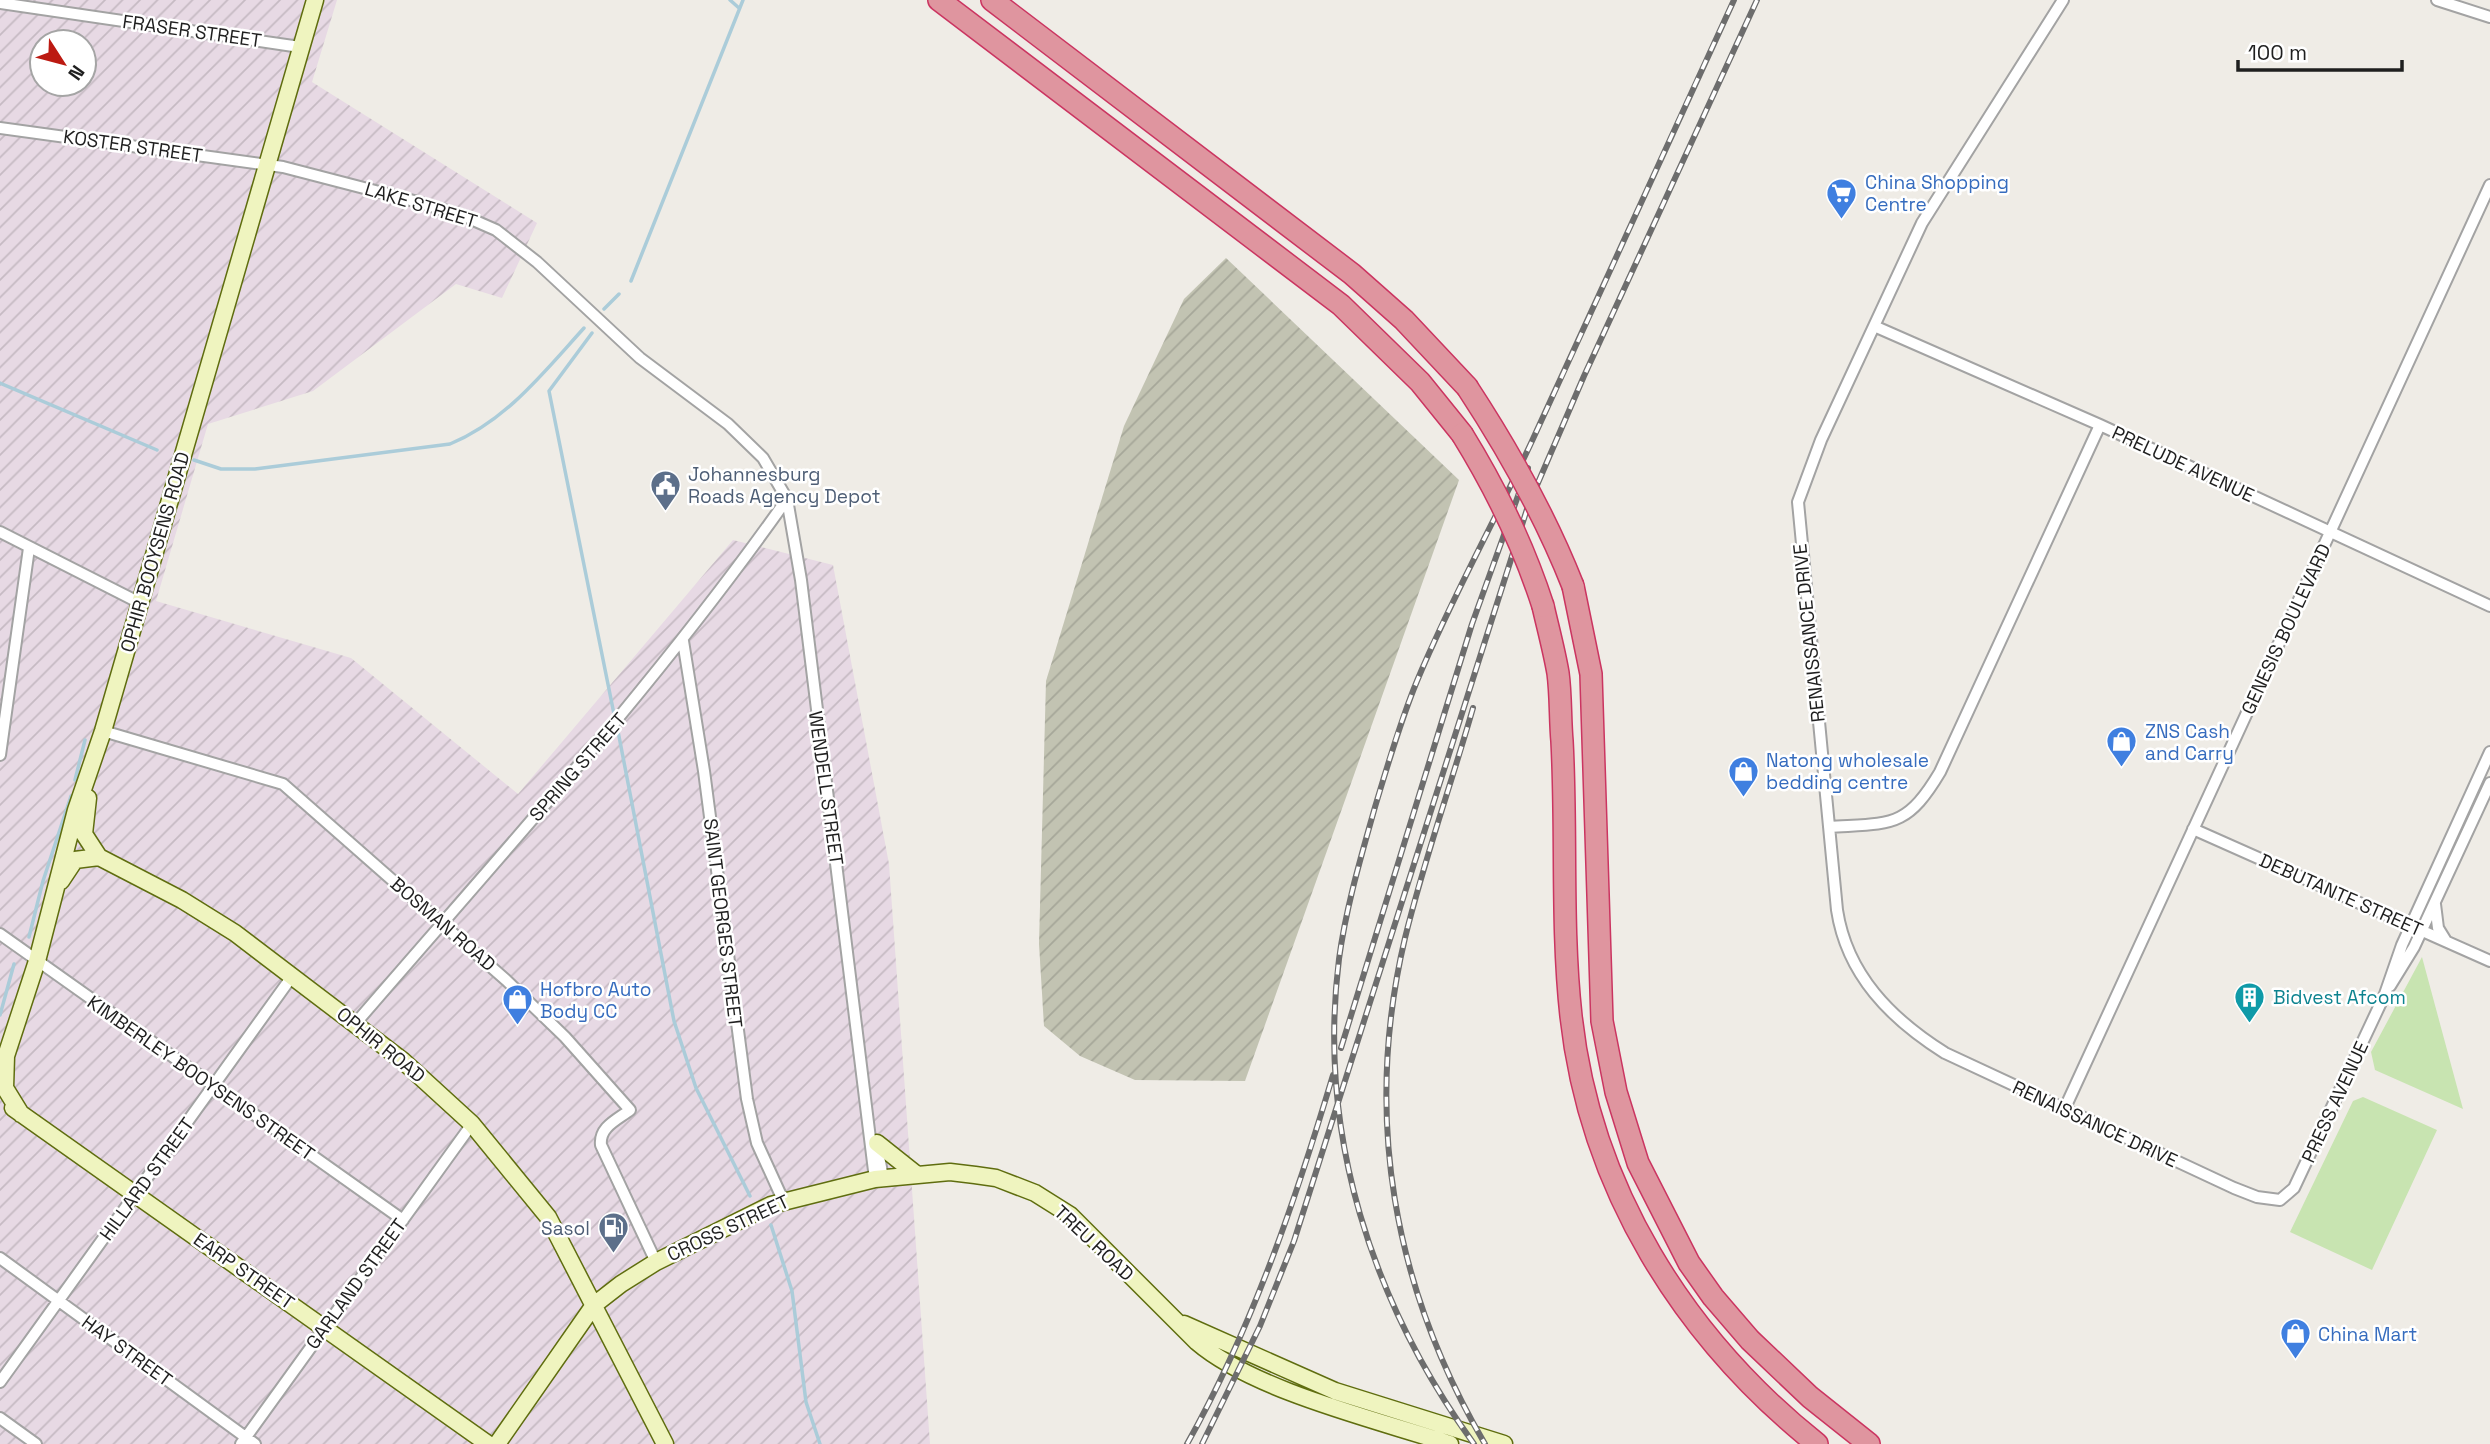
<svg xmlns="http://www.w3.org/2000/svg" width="2490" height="1444" viewBox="0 0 2490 1444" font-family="'Space Grotesk',sans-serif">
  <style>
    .industrial { fill: url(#industrial-furrows); fill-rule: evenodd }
    .construction { fill: url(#construction-furrows) }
    .grass { fill: #c8e4b1 }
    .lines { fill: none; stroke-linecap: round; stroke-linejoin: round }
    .stream { stroke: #abccd9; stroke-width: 3.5 }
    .street-casing { stroke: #a3a3a3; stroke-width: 14 }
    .secondary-casing { stroke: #5f6d0f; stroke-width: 19 }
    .highway-casing { stroke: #cb3561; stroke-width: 24 }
    .street { stroke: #fff; stroke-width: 10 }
    .secondary { stroke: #eff4bf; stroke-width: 16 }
    .highway { stroke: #df959f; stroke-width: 21 }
    .rail-casing { stroke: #6d6d6d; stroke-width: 6 }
    .rail { stroke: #fff; stroke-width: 3.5; stroke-dasharray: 10; stroke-linecap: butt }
    .highway-bridge-casing { stroke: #cb3561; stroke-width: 24; stroke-linecap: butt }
    .highway-bridge { stroke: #df959f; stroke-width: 21 }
    .labels { text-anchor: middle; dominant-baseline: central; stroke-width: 5; stroke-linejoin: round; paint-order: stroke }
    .street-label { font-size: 19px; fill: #1f1f1f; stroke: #fff }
    .shop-label { font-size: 19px; fill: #366cbe; stroke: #fff; text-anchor: start }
    .service-label { font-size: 19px; fill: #4e5e75; stroke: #fff; text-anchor: start }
    .culture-label { font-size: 19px; fill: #0d838f; stroke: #fff; text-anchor: start }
  </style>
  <defs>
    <pattern id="industrial-furrows" width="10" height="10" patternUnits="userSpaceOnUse" patternTransform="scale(1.75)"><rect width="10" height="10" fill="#e7d9e4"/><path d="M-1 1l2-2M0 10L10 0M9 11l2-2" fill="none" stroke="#c6bac3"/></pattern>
    <pattern id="construction-furrows" width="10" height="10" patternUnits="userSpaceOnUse" patternTransform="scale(1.75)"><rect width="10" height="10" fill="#c2c3b2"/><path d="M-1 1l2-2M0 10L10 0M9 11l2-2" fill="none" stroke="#a6a799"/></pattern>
  </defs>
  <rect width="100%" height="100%" fill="#efece6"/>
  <!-- industrial -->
  <path class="industrial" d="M 0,0 L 337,0 L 312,82 L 537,223 L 502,298 L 456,284 L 313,391 L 208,424 L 156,601 L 351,658 L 518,794 L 733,540 L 833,565 L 889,864 L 930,1444 L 0,1444 ZM 42,42 L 84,42 L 84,84 L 42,84 Z"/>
  <!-- construction -->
  <path class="construction" d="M 1226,258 L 1459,480 L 1245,1081 L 1135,1080 L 1080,1056 L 1044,1026 L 1039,944 L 1046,681 L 1124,426 L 1184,299 Z"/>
  <!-- grass -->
  <path class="grass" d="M 2422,957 L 2463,1109 L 2375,1070 L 2371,1052 Z
    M 2363,1097 L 2437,1130 L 2372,1270 L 2290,1232 L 2353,1101 Z"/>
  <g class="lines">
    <!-- stream -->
    <path class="stream" d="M 730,0 L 739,8
      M 631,281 L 743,0
      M 604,309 L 619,294
      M 592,333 L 549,391 L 615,719
      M 0,383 L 157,450
      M 194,460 L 221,469 L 255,469 L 450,444 C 506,421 544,372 584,328
      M 617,726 L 674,1021 L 696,1088 L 750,1196
      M 75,780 L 85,740
      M 29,937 L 43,881 L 71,796
      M 0,1015 L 14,964
      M 771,1225 L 792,1291 L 806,1402 L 820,1444"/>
    <defs>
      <path id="street" d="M 2063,0 L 1922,223 L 1821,440 L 1798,502 L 1837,910 C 1847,975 1891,1019 1945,1053 L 2234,1188 L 2257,1197 L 2280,1200 L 2294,1188 L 2385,994 L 2402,945 L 2490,752
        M 2437,0 L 2490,17
        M 0,3 L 300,47
        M 0,128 L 283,167 L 414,201 L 464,216 L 496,230 L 537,262 L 640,358 L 728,424 L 763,458 L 787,499 L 801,580 L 875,1179
        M 1874,326 L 2100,425 L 2490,606
        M 0,532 L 140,603
        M 683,641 L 704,771 L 747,1099 L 757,1143 L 783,1200
        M 103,731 L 283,784 L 506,980 L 565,1037 L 630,1110 C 617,1120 599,1127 601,1145 L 656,1262
        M 0,755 L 29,548
        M 1829,827 C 1891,823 1906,829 1940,772 L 2100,425
        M 2193,829 L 2490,961
        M 2435,904 L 2438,928 L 2446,941
        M 0,934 L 403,1220
        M 2390,986 L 2414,947 L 2490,783
        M 355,1024 C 503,852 656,685 787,499
        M 2064,1110 L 2490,185
        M 877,1146 L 883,1178
        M 0,1258 L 255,1444
        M 0,1382 L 293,975
        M 0,1418 L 36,1444
        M 241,1444 L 472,1124"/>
      <path id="secondary" d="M 88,798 L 84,834 L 99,857
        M 61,881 L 75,860 L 99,857 L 182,900 L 235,933 L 402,1060 L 472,1124 L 548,1217 L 665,1444
        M 13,1108 L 488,1444
        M 21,1114 L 5,1088 L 6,1056 L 37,961 L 76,810 L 103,731 L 315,0
        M 877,1143 L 916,1174
        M 1184,1324 L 1335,1391 L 1504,1444
        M 497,1444 L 594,1305 L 621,1284 L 656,1262 L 771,1205 L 875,1179 L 950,1172 L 975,1175 L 996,1178 L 1035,1193 L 1070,1215 L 1197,1342 C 1254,1391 1378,1420 1450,1444"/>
      <path id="highway" d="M 939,0 L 1341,305 L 1420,382 L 1462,434
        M 992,0 L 1352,274 L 1404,320 L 1467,387
        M 1573,586 L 1591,674 L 1602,1021 L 1616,1092 L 1638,1163 L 1689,1263 L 1713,1297 L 1750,1340 L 1810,1397 L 1869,1444
        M 1543,606 C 1548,628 1554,650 1558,673 C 1561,695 1560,719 1562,741 C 1567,833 1561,925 1571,1016 C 1590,1188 1683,1337 1817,1444"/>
    </defs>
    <!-- street casing -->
    <use href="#street" class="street-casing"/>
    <!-- secondary casing -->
    <use href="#secondary" class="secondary-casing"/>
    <!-- highway casing -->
    <use href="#highway" class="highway-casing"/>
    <!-- street -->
    <use href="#street" class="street"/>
    <!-- secondary -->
    <use href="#secondary" class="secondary"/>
    <!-- highway -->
    <use href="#highway" class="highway"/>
    <defs>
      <path id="rail" d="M 1473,708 C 1451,785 1424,860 1405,938 C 1363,1116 1393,1287 1485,1444
        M 1341,1048 L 1472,624 L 1528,468
        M 1187,1444 C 1252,1328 1295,1202 1333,1075
        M 1202,1444 L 1260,1326 L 1294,1241 L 1528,506 L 1584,376 L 1757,0
        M 1474,1444 C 1372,1303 1317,1134 1339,959 C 1346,907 1361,857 1375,807 C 1388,764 1400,722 1417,681 C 1451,599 1495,521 1532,441 C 1600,294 1666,147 1734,0"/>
    </defs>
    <!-- rail casing -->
    <use href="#rail" class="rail-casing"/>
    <!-- rail -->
    <use href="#rail" class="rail"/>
    <defs>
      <path id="highway-bridge" d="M 1467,387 C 1509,451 1545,515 1573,586
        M 1462,434 C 1496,489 1523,544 1543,606"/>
    </defs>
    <!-- highway-bridge casing -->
    <use href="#highway-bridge" class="highway-bridge-casing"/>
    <!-- highway-bridge -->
    <use href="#highway-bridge" class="highway-bridge"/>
  </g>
  <!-- icons -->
  <defs>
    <symbol id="supermarket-pin" viewBox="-11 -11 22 30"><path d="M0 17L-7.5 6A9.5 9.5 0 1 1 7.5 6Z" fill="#3f7fe0" stroke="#fff"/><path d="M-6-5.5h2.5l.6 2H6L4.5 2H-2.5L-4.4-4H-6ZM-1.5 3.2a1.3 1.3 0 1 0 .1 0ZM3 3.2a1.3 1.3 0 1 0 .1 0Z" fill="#fff"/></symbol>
    <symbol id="civic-pin" viewBox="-11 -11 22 30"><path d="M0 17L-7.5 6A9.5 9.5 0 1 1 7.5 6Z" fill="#5c6f8a" stroke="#fff"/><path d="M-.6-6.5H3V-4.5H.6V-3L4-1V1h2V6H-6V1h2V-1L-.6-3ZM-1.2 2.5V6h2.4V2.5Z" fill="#fff"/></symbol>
    <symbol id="shop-pin" viewBox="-11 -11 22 30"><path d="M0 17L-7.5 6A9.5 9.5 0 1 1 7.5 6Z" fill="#3f7fe0" stroke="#fff"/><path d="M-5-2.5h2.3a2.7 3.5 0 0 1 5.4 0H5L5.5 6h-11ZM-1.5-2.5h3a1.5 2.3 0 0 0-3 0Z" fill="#fff"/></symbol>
    <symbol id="building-pin" viewBox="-11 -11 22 30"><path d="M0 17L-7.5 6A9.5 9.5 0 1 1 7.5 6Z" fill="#0f9aa8" stroke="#fff"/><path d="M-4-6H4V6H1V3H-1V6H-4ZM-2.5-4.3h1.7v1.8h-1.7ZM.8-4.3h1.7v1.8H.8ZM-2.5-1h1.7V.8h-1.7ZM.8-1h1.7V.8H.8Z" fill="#fff"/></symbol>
    <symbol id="fuel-pin" viewBox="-11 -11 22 30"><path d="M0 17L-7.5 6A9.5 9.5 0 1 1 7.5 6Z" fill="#5c6f8a" stroke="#fff"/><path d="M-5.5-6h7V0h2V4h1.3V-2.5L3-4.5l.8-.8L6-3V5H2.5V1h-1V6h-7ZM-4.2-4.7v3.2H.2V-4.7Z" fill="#fff"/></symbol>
  </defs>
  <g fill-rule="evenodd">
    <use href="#supermarket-pin" x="1824" y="176" width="35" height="47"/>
    <use href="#civic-pin" x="648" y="468" width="35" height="47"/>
    <use href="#shop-pin" x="2104" y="724" width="35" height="47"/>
    <use href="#shop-pin" x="1726" y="754" width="35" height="47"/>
    <use href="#building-pin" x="2232" y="980" width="35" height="47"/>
    <use href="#shop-pin" x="500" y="982" width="35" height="47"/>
    <use href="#fuel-pin" x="596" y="1210" width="35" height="47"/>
    <use href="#shop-pin" x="2278" y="1316" width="35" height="47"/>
  </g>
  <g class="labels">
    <!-- street labels -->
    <g class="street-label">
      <text transform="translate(192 31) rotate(8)">FRASER STREET</text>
      <text transform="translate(133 146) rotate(8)">KOSTER STREET</text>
      <text transform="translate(421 205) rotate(17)">LAKE STREET</text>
      <text transform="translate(2183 464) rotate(25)">PRELUDE AVENUE</text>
      <text transform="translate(155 552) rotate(-74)">OPHIR BOOYSENS ROAD</text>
      <text transform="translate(2286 629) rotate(-65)">GENESIS BOULEVARD</text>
      <text transform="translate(1809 633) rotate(-96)">RENAISSANCE DRIVE</text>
      <text transform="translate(578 767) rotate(-49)">SPRING STREET</text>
      <text transform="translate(826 788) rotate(82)">WENDELL STREET</text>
      <text transform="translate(2341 895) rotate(24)">DEBUTANTE STREET</text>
      <text transform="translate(723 923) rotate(83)">SAINT GEORGES STREET</text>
      <text transform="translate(443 924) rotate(41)">BOSMAN ROAD</text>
      <text transform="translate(381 1045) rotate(39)">OPHIR ROAD</text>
      <text transform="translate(201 1078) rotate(35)">KIMBERLEY BOOYSENS STREET</text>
      <text transform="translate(2335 1102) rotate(-65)">PRESS AVENUE</text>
      <text transform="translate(2095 1124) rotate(25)">RENAISSANCE DRIVE</text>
      <text transform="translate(147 1179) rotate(-54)">HILLARD STREET</text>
      <text transform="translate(728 1228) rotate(-25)">CROSS STREET</text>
      <text transform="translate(1094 1243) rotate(43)">TREU ROAD</text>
      <text transform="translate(244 1271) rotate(35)">EARP STREET</text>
      <text transform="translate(356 1284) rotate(-54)">GARLAND STREET</text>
      <text transform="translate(127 1351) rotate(36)">HAY STREET</text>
    </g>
    <!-- shop labels -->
    <g class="shop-label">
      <text x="1865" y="182">China Shopping<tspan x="1865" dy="22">Centre</tspan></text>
      <text x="2145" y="731">ZNS Cash<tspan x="2145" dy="22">and Carry</tspan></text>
      <text x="1766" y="760">Natong wholesale<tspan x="1766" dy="22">bedding centre</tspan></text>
      <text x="540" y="989">Hofbro Auto<tspan x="540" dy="22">Body CC</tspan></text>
      <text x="2318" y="1334">China Mart</text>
    </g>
    <!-- service labels -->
    <g class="service-label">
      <text x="688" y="474">Johannesburg<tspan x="688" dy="22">Roads Agency Depot</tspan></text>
      <text x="590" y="1228" text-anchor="end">Sasol</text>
    </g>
    <!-- culture labels -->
    <g class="culture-label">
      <text x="2273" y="997">Bidvest Afcom</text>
    </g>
  </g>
  <!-- north arrow -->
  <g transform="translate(63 63) rotate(126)"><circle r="33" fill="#ffffff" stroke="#a5a5a5" stroke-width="2"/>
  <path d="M0-5L12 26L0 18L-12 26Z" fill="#bc1a12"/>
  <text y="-10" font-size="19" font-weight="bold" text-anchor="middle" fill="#1f1f1f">N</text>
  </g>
  <!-- scale -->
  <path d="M2238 60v10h164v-10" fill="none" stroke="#1f1f1f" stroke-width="3.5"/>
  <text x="2248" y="60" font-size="21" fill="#1f1f1f" stroke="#ffffff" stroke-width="5" paint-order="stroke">100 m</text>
</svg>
